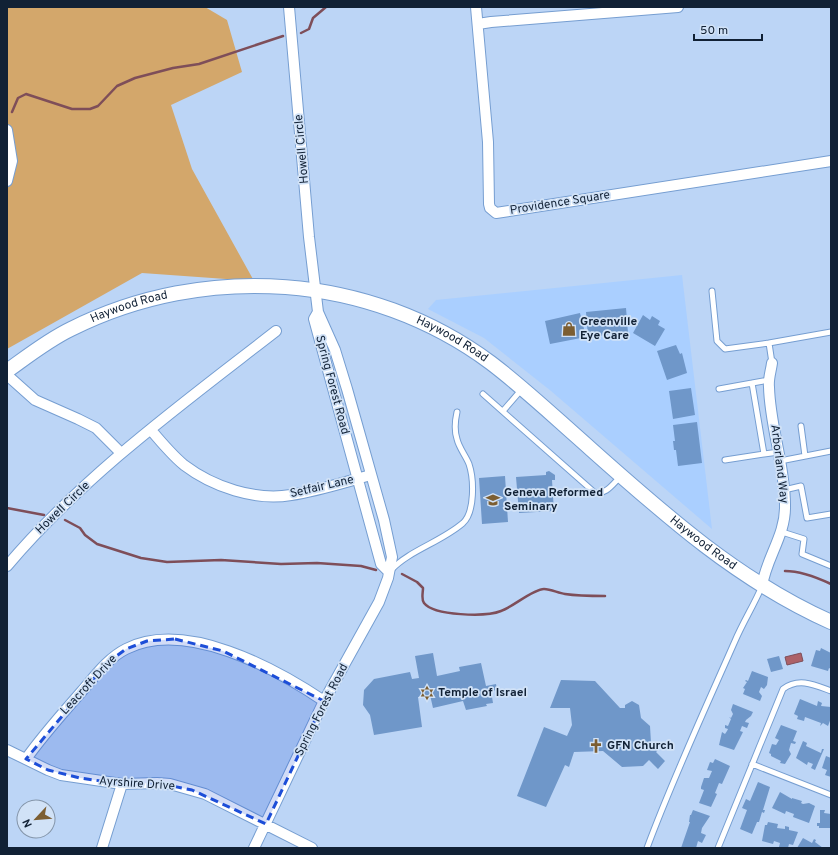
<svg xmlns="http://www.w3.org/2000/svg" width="838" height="855" viewBox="0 0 838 855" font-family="Overpass,sans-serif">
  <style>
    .built { fill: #aacfff }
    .green { fill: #d3a76b }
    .water { fill: #ad6168; stroke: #7e4e59 }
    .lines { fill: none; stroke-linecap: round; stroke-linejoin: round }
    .stream { stroke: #7e4e59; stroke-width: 2.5 }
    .building { fill: #6f97c9 }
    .lane-casing { stroke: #769ed1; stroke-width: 7 }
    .street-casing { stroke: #769ed1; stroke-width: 12 }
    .secondary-casing { stroke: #769ed1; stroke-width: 16 }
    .lane { stroke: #fff; stroke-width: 5 }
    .street { stroke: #fff; stroke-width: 10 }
    .secondary { stroke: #fff; stroke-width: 14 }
    .marked { fill: #1d4ed8; fill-opacity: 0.2; stroke: #1d4ed8; stroke-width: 3; stroke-dasharray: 8 5; stroke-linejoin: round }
    .labels { text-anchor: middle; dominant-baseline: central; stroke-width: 3.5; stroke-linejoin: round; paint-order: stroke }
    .street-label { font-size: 12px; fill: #112135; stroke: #d1e2f7 }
    .poi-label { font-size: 12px; font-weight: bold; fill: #112135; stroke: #d1e2f7; text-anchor: start }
  </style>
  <rect width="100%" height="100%" fill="#bcd5f6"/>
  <!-- built -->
  <path class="built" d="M 682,275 L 712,529 L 551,391 L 484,338 L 428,309 L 436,300 Z"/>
  <!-- green -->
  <path class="green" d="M 7,7 L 205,7 L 227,20 L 242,72 L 171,105 L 192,169 L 254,281 L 142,273 L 7,349 Z"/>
  <!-- water -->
  <path class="water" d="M 801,653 L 803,661 L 787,665 L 785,657 Z"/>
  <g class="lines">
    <!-- stream -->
    <path class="stream" d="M 301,33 L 309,29 L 313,18 L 326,7
      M 12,112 L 18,98 L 26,94 L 72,109 L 90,109 L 98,106 L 117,86 L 135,78 L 173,68 L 199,64 L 283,36
      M 7,508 L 44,515
      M 65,520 L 80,528 L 85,535 L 97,544 L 141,558 L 167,562 L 221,560 L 281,564 L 317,563 L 361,566 L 376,570
      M 785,571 C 801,571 816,577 831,584
      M 402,574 L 417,582 L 423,588 C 423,593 421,599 424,603 C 434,616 486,617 501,611 C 513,607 533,589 544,589 C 551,589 558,593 565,594 C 578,596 592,596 605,596"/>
  </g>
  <!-- building -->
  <path class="building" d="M 626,308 L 628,333 L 588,337 L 586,312 Z
    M 580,313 L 586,337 L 550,344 L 545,321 Z
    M 643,315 L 650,320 L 652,316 L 660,321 L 658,325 L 665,329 L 655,346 L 633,333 Z
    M 676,345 L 680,354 L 682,353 L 687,373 L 667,380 L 657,351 Z
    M 691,388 L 695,415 L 673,419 L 669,391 Z
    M 697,422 L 702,463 L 678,466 L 676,450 L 674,450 L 673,441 L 675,441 L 673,425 Z
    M 549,471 L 555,475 L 555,480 L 552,480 L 554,511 L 519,513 L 516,477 L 546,475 L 546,472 Z
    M 505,476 L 508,522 L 482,524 L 479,478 Z
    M 821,648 L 831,653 L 831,669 L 829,668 L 828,671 L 811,666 L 816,650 L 820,651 Z
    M 433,653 L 437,676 L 460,671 L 459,667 L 481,663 L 486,686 L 496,684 L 497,690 L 491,691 L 493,703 L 486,704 L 487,706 L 466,710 L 463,701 L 433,708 L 430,695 L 418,697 L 422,727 L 374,735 L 370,715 L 363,705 L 364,690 L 374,679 L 410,672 L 412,679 L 419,678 L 415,656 Z
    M 779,656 L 783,669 L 771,672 L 767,659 Z
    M 752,671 L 768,677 L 767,685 L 764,689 L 761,687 L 759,692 L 762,696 L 760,701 L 743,694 L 745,689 L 743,688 L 747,682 L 745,681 L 746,680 L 748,681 Z
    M 561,680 L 595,681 L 620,708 L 625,708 L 625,705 L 632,701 L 639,705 L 641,718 L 650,726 L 651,743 L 659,749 L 656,752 L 665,761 L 658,769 L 649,760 L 643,766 L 622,767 L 603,751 L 574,752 L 569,767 L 565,765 L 546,807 L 517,796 L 544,727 L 567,736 L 572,725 L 570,708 L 550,708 Z
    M 800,699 L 817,706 L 818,701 L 822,703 L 821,706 L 831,707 L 831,718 L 828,726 L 823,723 L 820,726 L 821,723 L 805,717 L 804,721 L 797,719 L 798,716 L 794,714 Z
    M 733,704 L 753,712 L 751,716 L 746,720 L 745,722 L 749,723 L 747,728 L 742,726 L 740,731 L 743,732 L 734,750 L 719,745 L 722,732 L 725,734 L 727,731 L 728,729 L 725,728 L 725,725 L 728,726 L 731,719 L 729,717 L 731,718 L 733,714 L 731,710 Z
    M 781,725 L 797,731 L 793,741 L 796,742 L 795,744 L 791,743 L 789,750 L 791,754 L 785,764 L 780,763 L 781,761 L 771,756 L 771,754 L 769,753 L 772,744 L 776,745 L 779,740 L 775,738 Z
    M 803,741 L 807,743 L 806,746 L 821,753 L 822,749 L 824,749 L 815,770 L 811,768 L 813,764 L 808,762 L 807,765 L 796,758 Z
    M 826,756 L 831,758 L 831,777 L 825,775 L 827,770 L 822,768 Z
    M 715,759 L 730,766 L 722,784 L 719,783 L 715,793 L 717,794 L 711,807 L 699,803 L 704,790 L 701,789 L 701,787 L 704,778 L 709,778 L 712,771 L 707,770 L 710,762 L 713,763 Z
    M 758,782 L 770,787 L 763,810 L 765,810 L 764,813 L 762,812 L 759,822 L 757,822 L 752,834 L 740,829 L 747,810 L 742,808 L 746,799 L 750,801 Z
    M 780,792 L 792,799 L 792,798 L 802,801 L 801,803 L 803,804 L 809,803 L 815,806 L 809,823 L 793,817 L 794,814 L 786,811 L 785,814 L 772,808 Z
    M 693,810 L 710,816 L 702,828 L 701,833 L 706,835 L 702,843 L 698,841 L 696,848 L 681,848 L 690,822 L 689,822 L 690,815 L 691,815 Z
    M 820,810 L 825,810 L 824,813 L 831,814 L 831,828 L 819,828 L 819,826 L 817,826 L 817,823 L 820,823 Z
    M 768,822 L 778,824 L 777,828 L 785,829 L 785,826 L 789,827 L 789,830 L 798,832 L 793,845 L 789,844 L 788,848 L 781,848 L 779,847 L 780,843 L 774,841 L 773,844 L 762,841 L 765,825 L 767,825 Z
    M 803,838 L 812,843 L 814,839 L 816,840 L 815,842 L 823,848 L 797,848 Z"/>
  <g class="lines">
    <defs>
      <path id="lane" d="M 712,291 L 717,341 L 725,349 L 769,343 L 772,363
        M 769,343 L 831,332
        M 752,383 L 764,454 L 779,452
        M 719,389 L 769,380
        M 483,394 L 594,492 C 605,496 613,484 620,477
        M 503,411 L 522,389
        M 801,426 L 805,456
        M 725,460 L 764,454
        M 780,461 L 831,451
        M 784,490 L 801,486 L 807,518 L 831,514
        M 782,532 L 804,539 L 802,554 L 831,566
        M 391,570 C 410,550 441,542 463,523 C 475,512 474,479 469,464 C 466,456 459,448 457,439 C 454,430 455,421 457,412
        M 752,764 L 831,795
        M 647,848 C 673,778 705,709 735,641 C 743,622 754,605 762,586
        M 718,848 L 783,689 C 799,677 815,685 831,691"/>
      <path id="street" d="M 476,7 L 488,142 L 489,204 L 490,208 L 496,213 L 831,161
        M 478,24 L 491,22 L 678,7
        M 7,130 L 12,161 L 7,181
        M 318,312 L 314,319 L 381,564 L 389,572
        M 7,375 L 35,400 L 78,419 L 96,428 L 121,453
        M 151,430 C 161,442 172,455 184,465 C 213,487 255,501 291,495 C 318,491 345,482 371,475
        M 7,566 C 84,475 182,404 276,331
        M 762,586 C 766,558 786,535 785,505 C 785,465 770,427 769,387 C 768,379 771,371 772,363
        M 7,750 L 48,770 L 61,775 L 122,784 L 157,783 L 170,784 L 205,794 L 312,848
        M 26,759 C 43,735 63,713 82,691 C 95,676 108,658 126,649 C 185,619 275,668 324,701
        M 102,848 L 122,784
        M 254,848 L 324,701 L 379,602 L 388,578 L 392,557 L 384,520 L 347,389 L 335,350 L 318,312 L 309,237 L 289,7"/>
      <g id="secondary">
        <path id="s1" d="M 7,371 C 28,356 48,340 71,329 C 205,262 370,273 491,363 C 520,385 547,410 574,434 C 654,505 732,578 831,622"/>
      </g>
    </defs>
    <!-- lane casing -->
    <use href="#lane" class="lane-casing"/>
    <!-- street casing -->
    <use href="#street" class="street-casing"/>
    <!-- secondary casing -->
    <use href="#secondary" class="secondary-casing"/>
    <!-- lane -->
    <use href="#lane" class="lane"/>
    <!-- street -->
    <use href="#street" class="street"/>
    <!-- secondary -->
    <use href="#secondary" class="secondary"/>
  </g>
  <!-- marked area -->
  <path class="marked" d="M 175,639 L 223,651 L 324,701 L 266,824 L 192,790 L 157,783 L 122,784 L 80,778 L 48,770 L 26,759 L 107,663 L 126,649 L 147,641 Z"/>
  <!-- icons -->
  <defs>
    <symbol id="shop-bare" viewBox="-9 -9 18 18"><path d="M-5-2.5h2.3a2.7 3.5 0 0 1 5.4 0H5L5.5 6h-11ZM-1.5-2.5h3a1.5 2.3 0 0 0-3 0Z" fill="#7c5e32" stroke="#d1e2f7" stroke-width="2.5" paint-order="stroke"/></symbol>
    <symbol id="university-bare" viewBox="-9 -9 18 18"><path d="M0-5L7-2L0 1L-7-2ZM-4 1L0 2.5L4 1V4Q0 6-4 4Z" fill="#7c5e32" stroke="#d1e2f7" stroke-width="2.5" paint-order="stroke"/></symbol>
    <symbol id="synagogue-bare" viewBox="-9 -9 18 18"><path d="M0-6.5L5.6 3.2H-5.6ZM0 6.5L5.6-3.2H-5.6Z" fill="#7c5e32" stroke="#d1e2f7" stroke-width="2.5" paint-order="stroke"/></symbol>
    <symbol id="church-bare" viewBox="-9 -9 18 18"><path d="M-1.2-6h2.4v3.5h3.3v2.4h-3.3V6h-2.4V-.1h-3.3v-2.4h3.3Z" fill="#7c5e32" stroke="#d1e2f7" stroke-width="2.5" paint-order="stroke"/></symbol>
  </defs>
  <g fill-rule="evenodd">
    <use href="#shop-bare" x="559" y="319" width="20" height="20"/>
    <use href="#university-bare" x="483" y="490" width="20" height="20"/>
    <use href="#synagogue-bare" x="417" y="683" width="20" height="20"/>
    <use href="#church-bare" x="586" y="736" width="20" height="20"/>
  </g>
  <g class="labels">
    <!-- street labels -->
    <g class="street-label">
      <text transform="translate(302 149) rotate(-95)">Howell Circle</text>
      <text transform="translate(560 203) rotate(-9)">Providence Square</text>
      <text stroke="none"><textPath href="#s1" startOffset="139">Haywood Road</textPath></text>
      <text stroke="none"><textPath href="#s1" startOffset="474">Haywood Road</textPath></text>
      <text transform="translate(332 385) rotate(75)">Spring Forest Road</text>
      <text transform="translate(779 464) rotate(83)">Arborland Way</text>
      <text transform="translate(322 487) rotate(-13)">Setfair Lane</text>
      <text transform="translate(63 508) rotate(-44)">Howell Circle</text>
      <text stroke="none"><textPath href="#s1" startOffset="798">Haywood Road</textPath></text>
      <text transform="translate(89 685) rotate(-47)">Leacroft Drive</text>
      <text transform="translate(322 710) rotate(-63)">Spring Forest Road</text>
      <text transform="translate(137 784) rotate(4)">Ayrshire Drive</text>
    </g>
    <!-- poi labels -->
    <g class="poi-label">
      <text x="580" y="322">Greenville<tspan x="580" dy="14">Eye Care</tspan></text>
      <text x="504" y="493">Geneva Reformed<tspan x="504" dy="14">Seminary</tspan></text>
      <text x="438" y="693">Temple of Israel</text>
      <text x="607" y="746">GFN Church</text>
    </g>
  </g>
  <!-- border -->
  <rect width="838" height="855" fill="none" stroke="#112135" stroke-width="16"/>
  <!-- north arrow -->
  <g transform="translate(36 819) rotate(244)"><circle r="19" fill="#d1e2f7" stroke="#8495a9"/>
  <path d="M0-3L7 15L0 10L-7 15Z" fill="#7c5e32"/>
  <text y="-6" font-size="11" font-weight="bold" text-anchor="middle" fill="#112135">N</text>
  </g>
  <!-- scale -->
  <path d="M694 34v6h68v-6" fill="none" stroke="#112135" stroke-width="2"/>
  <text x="700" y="34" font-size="12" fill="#112135" stroke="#d1e2f7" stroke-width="3" paint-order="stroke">50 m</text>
</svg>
